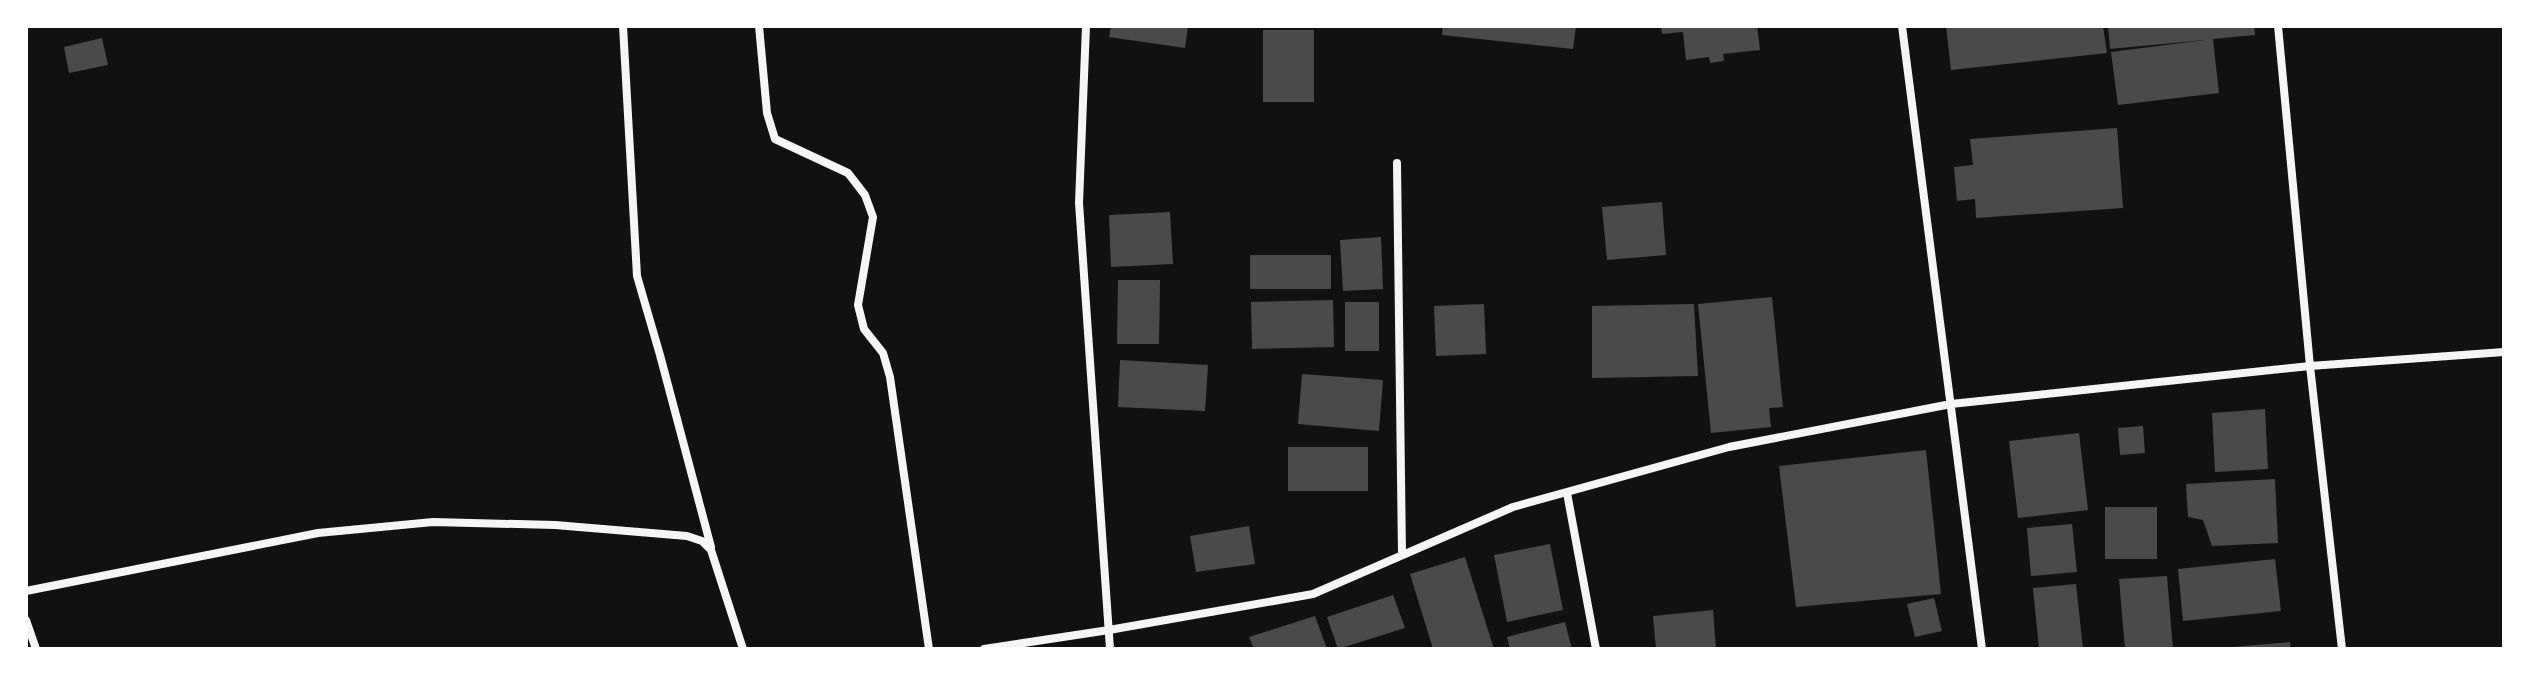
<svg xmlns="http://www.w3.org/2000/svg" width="2530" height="675" viewBox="0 0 2530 675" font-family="'Alegreya Sans',sans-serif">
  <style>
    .building { fill: #4a4a4a }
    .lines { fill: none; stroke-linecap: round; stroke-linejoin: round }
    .minor { stroke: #f5f5f5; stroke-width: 8 }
  </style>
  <rect width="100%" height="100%" fill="#111"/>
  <!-- building -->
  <path class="building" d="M 1111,26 L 1188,26 L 1185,48 L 1109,37 Z
    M 1443,26 L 1576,26 L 1573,49 L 1442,35 Z
    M 1661,26 L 1757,26 L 1760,50 L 1723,54 L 1724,61 L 1710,63 L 1709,57 L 1686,60 L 1683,32 L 1662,34 Z
    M 1946,26 L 2103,26 L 2107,53 L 1951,70 Z
    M 2108,26 L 2254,26 L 2255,35 L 2213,39 L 2219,93 L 2118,105 L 2111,52 L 2205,40 L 2110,49 Z
    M 1263,30 L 1314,30 L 1314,102 L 1263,102 Z
    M 102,38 L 108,65 L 69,73 L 64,47 Z
    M 2117,128 L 2123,208 L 1976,218 L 1975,199 L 1957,201 L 1954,167 L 1973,165 L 1970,139 Z
    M 1662,202 L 1666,255 L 1607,260 L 1602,207 Z
    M 1170,212 L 1173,264 L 1111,267 L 1109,215 Z
    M 1381,237 L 1383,289 L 1343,291 L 1340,240 Z
    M 1250,255 L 1331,255 L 1331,289 L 1250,289 Z
    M 1118,280 L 1160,280 L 1159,344 L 1117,344 Z
    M 1772,297 L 1783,407 L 1769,408 L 1771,427 L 1711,433 L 1698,304 Z
    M 1333,300 L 1334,347 L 1252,349 L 1251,302 Z
    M 1345,302 L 1379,302 L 1379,351 L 1345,351 Z
    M 1484,304 L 1486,354 L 1436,356 L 1434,306 Z
    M 1694,304 L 1698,376 L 1592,378 L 1592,306 Z
    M 1120,360 L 1208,365 L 1205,411 L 1118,407 Z
    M 1302,374 L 1383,380 L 1379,431 L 1298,424 Z
    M 2265,409 L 2268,469 L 2215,472 L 2212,413 Z
    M 2143,426 L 2145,453 L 2120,455 L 2118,428 Z
    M 2079,433 L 2088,510 L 2018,518 L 2009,441 Z
    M 1288,447 L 1368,447 L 1368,491 L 1288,491 Z
    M 1926,450 L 1941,594 L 1796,607 L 1779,466 Z
    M 2275,479 L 2278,543 L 2212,546 L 2203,520 L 2188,517 L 2186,484 Z
    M 2105,507 L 2157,507 L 2157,559 L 2105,559 Z
    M 2072,524 L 2077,572 L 2031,576 L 2027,528 Z
    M 1249,526 L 1255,564 L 1196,572 L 1190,536 Z
    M 1550,544 L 1563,610 L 1507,622 L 1494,555 Z
    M 1465,557 L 1494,649 L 1433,649 L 1410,574 Z
    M 2275,559 L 2281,611 L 2183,621 L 2178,569 Z
    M 2167,576 L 2173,649 L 2125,649 L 2119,579 Z
    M 2076,584 L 2083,649 L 2039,649 L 2033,588 Z
    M 1393,595 L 1405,628 L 1338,649 L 1327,617 Z
    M 1934,598 L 1942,631 L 1915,637 L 1907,604 Z
    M 1713,610 L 1716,649 L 1656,649 L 1653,616 Z
    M 1315,616 L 1327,649 L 1254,649 L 1249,637 Z
    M 1565,622 L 1572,649 L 1510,649 L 1507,637 Z
    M 2290,642 L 2291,649 L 2231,649 L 2231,647 Z"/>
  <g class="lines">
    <!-- minor -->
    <path class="minor" d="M 623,26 L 637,276 L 660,355 L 711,547
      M 759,26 L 767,113 L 775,139 L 848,173 L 865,195 L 873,217 L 858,305 L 864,329 L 883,353 L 890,377 L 929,649
      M 1086,26 L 1079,203 L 1110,649
      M 1902,26 L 1982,649
      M 2278,26 L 2310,366 L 2342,649
      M 1397,163 L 1402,555
      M 1567,493 L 1596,649
      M 26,591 L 318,533 L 433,522 L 555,525 L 687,536 L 702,541 L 711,550 L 743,649
      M 26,620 L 36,649
      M 984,649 L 1109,630 L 1313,594 L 1513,507 L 1729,447 L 1951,404 L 2310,366 L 2504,352"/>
  </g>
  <!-- border -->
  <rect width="2530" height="675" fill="none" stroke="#ffffff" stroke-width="56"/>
</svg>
